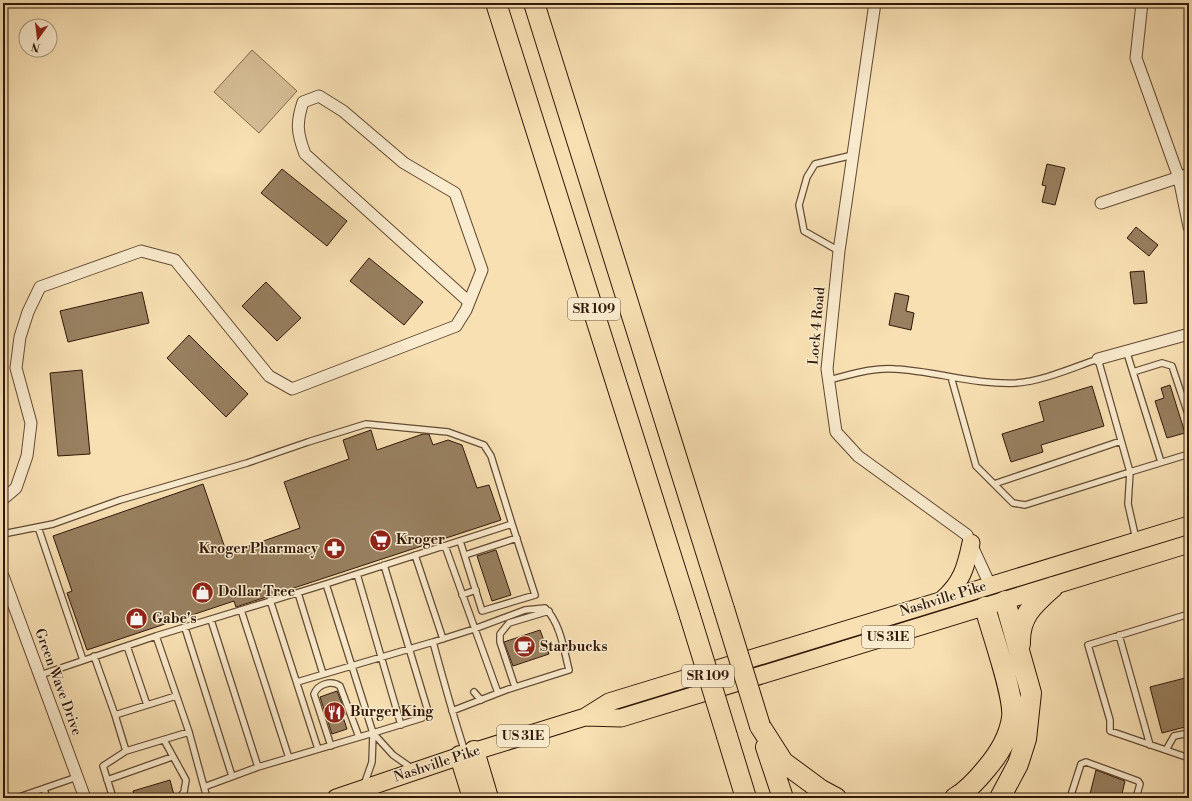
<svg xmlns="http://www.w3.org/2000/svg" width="1192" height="801" viewBox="0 0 1192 801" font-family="'Libre Bodoni',serif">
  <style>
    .green { fill: #d6be96; stroke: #836b4e }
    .building { fill: #988060; stroke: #301807 }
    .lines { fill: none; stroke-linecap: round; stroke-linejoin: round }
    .lane-casing { stroke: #624a32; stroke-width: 8 }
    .street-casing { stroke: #624a32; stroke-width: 13 }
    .primary-casing { stroke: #301807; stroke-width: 19 }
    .highway-casing { stroke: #301807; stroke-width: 22 }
    .lane { stroke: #faebce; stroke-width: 5.5 }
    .street { stroke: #faebce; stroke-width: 11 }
    .primary { stroke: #f8e0b3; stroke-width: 17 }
    .highway { stroke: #f8e0b3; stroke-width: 20 }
    .highway-bridge-casing { stroke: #301807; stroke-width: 22; stroke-linecap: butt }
    .highway-bridge { stroke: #f8e0b3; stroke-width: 20 }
    .labels { text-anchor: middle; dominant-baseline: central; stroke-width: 3; stroke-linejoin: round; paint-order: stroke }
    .shield { fill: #faebce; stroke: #6d5743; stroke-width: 1 }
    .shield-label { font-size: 13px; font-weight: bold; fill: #301807 }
    .street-label { font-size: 14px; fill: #301807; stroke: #faebce }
    .poi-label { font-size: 14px; font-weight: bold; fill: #301807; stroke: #faebce; text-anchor: start }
  </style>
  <rect width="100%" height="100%" fill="#f8e0b3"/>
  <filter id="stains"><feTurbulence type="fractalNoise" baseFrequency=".005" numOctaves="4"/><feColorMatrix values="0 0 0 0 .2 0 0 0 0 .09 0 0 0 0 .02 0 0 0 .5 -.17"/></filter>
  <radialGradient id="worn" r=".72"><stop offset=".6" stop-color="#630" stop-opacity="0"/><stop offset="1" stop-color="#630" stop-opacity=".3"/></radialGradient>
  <!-- green -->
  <path class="green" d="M 252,50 L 297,91 L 259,133 L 214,92 Z"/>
  <!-- building -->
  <path class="building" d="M 1047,164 L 1065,168 L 1055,205 L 1042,202 L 1046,186 L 1042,185 Z
    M 282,169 L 347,221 L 327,246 L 261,193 Z
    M 1136,227 L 1158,245 L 1149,256 L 1127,238 Z
    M 369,258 L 423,302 L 404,325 L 350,281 Z
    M 1144,271 L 1147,303 L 1134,304 L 1130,272 Z
    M 266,282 L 301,318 L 277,341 L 242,306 Z
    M 142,292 L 149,323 L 68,342 L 60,311 Z
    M 895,293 L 909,296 L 906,311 L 914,313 L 911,330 L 889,325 Z
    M 189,335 L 248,394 L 226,417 L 167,358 Z
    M 82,370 L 90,454 L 58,456 L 50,373 Z
    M 1170,385 L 1185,433 L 1167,438 L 1155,401 L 1164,398 L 1161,388 Z
    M 1092,386 L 1104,426 L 1041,445 L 1043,452 L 1011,462 L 1002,434 L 1044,421 L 1039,402 Z
    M 371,430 L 377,450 L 423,434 L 429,434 L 433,445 L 448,440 L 462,445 L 477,488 L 489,485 L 501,520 L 236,607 L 234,601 L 87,650 L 67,593 L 72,591 L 53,536 L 203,484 L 227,554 L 300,528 L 284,482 L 349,459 L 343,440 Z
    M 496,550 L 511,595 L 492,601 L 477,556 Z
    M 540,630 L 549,654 L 513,666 L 504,642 Z
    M 1189,677 L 1189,726 L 1162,733 L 1150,687 Z
    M 337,691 L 346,714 L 343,717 L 347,729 L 332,734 L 320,697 Z
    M 1096,770 L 1125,781 L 1121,798 L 1089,798 Z
    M 170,780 L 174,795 L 165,798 L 135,798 L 133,791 Z"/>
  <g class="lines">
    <defs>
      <path id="lane" d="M 839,251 L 804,231 L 799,205 L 807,177 L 815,164 L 853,155
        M 1126,350 L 1161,462
        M 1133,372 L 1162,363 L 1172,366 L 1189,417
        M 829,380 C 850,375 873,367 895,369 C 935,371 975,385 1016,383 C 1043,381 1072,368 1098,359 L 1130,472 L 1025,505 L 1013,503 L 976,466 L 951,377
        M 994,484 L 1121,441
        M 38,527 L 83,660
        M 3,534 L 53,524 L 120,500 L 247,463 L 308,442 L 366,424 L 448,432 L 484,445 L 491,456 L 512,524 L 326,584 L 156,636
        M 1136,539 L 1128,504 L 1130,472 L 1189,454
        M 460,541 L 482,611 L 535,595 L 512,524
        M 445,546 L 498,693
        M 415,555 L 443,639
        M 465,555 L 517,538
        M 357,574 L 401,725
        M 298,593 L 323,674
        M 462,595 L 476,590
        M 270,600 L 318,749
        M 241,610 L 289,758
        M 1189,614 L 1088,645 L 1110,720 L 1110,731 L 1189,758
        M 211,620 L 258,767
        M 185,628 L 232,776
        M 1119,635 L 1150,745
        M 127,646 L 147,705
        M 94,656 L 115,715 L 176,696
        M 40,675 L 156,636 L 189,732 L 207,798
        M 297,682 L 433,642
        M 515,687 L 500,642 L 500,634 L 509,623 L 549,611
        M 474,692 L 481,700
        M 452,711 L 506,690 L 569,670 C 564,650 560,622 545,608 L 525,610 L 474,629 L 433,642 C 443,679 453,715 465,752
        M 115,715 L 126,751 L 189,732
        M 373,733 L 422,718 L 427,708 L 384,565
        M 373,733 L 393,755 L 413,769
        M 164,740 L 186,780 L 184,792 L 179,798
        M 331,746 L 314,694 C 318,684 331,680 340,686 L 359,737
        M 1166,750 L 1174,736 L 1189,733
        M 107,780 L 172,757
        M 364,785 L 372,762 L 373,733
        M 204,787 L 258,767 L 373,733 L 326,584
        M 44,789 L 47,798
        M 16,798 L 77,777
        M 113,798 L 103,766 L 126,751
        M 1070,798 L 1081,764 L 1086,762 L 1138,781 L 1140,784 L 1136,798"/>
      <path id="street" d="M 875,3 L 839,251 L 827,369 L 836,432 L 858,456 L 967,535 L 990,585
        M 1142,3 L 1136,58 L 1179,178 L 1189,227
        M 1101,203 L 1189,174
        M 1098,359 L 1189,334
        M 3,499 L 16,488 L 27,456 L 31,423 L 16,368 L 20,337 L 28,312 L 40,287 L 141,251 L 175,260 L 269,376 L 292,389 L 456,326 L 466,310 L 482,270 L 455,193 L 404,163 L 343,111 L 319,96 L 303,102 C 296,123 297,133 305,154 L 469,302
        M 3,576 L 85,798"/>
      <path id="primary" d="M 943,599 C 962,582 966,567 971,543
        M 585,717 L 621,718 L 1189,544
        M 336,798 L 466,754 L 585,717 L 609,702 L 1189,525"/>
      <path id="highway" d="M 496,3 L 690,616
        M 534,3 L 724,609
        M 1020,644 C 1019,616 1034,604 1053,587
        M 760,726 L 783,762 L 821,790 L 836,798
        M 727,736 L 746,798
        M 766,747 L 783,798
        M 474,751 L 488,798
        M 460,756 L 473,798
        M 955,798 C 967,791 977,780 986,769 C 999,754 1009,738 1012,718 C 1015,696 991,631 985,607
        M 1000,798 L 1018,764 L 1026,739 L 1031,693 L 1005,601"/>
    </defs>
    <!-- lane casing -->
    <use href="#lane" class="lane-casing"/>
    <!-- street casing -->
    <use href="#street" class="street-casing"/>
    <!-- primary casing -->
    <use href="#primary" class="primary-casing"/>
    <!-- highway casing -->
    <use href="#highway" class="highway-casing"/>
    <!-- lane -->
    <use href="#lane" class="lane"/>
    <!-- street -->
    <use href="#street" class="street"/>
    <!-- primary -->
    <use href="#primary" class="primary"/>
    <!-- highway -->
    <use href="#highway" class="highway"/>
    <defs>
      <path id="highway-bridge" d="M 724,609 L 760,726
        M 690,616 L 727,736"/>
    </defs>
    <!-- highway-bridge casing -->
    <use href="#highway-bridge" class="highway-bridge-casing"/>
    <!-- highway-bridge -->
    <use href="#highway-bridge" class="highway-bridge"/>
  </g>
  <!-- icons -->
  <defs>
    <symbol id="supermarket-disc" viewBox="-11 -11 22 22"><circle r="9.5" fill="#8f2418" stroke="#faebce"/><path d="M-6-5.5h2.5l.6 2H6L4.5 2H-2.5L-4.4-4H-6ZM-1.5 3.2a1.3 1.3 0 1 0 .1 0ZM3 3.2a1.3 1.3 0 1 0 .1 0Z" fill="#fff"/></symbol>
    <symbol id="pharmacy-disc" viewBox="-11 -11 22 22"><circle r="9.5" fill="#8f2418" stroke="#faebce"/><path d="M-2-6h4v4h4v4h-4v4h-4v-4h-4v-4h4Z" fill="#fff"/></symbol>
    <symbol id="shop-disc" viewBox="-11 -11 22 22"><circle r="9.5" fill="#8f2418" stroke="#faebce"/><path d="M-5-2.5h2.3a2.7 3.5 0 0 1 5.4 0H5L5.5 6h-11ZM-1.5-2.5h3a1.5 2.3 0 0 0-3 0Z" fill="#fff"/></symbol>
    <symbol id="cafe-disc" viewBox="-11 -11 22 22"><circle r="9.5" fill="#8f2418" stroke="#faebce"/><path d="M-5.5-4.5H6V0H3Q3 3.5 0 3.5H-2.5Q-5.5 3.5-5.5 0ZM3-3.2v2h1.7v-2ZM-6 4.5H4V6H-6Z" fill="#fff"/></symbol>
    <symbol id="restaurant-disc" viewBox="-11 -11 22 22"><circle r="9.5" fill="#8f2418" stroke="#faebce"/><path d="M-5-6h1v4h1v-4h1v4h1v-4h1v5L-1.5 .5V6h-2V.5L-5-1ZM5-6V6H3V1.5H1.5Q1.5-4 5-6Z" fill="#fff"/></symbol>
  </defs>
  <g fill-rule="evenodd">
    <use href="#supermarket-disc" x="368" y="528" width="25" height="25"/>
    <use href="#pharmacy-disc" x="322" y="536" width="25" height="25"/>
    <use href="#shop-disc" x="190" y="580" width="25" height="25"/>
    <use href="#shop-disc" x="124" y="606" width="25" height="25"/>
    <use href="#cafe-disc" x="512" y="634" width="25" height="25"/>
    <use href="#restaurant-disc" x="322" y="700" width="25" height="25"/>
  </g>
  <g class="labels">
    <!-- shield labels -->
    <g class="shield">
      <rect x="568" y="298" width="52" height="22" rx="3"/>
      <rect x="862" y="626" width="52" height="22" rx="3"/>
      <rect x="682" y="665" width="52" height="22" rx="3"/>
      <rect x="497" y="725" width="52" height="22" rx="3"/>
    </g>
    <g class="shield-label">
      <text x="594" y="309">SR 109</text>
      <text x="888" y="637">US 31E</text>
      <text x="708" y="676">SR 109</text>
      <text x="523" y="736">US 31E</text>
    </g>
    <!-- street labels -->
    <g class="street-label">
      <text transform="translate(817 326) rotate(-85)">Lock 4 Road</text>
      <text transform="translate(943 599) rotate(-17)">Nashville Pike</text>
      <text transform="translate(58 682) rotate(70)">Green Wave Drive</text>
      <text transform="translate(437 764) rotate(-18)">Nashville Pike</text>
    </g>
    <!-- poi labels -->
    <g class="poi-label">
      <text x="396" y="540">Kroger</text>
      <text x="318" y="549" text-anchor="end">Kroger Pharmacy</text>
      <text x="218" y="592">Dollar Tree</text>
      <text x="152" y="619">Gabe's</text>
      <text x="540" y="647">Starbucks</text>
      <text x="350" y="712">Burger King</text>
    </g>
  </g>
  <!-- margin -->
  <rect width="1192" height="801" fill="none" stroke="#f8e0b3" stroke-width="16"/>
  <rect x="4" y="4" width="1184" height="793" fill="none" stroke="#301807" stroke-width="2"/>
  <rect x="8" y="8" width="1176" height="785" fill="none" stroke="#301807"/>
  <!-- north arrow -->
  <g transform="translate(38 38) rotate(194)"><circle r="19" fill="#faebce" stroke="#a9977e"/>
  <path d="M0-3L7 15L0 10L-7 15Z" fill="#8f2418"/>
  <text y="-6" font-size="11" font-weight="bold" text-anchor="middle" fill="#301807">N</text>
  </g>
  <rect width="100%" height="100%" filter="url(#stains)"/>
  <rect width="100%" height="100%" fill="url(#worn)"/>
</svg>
